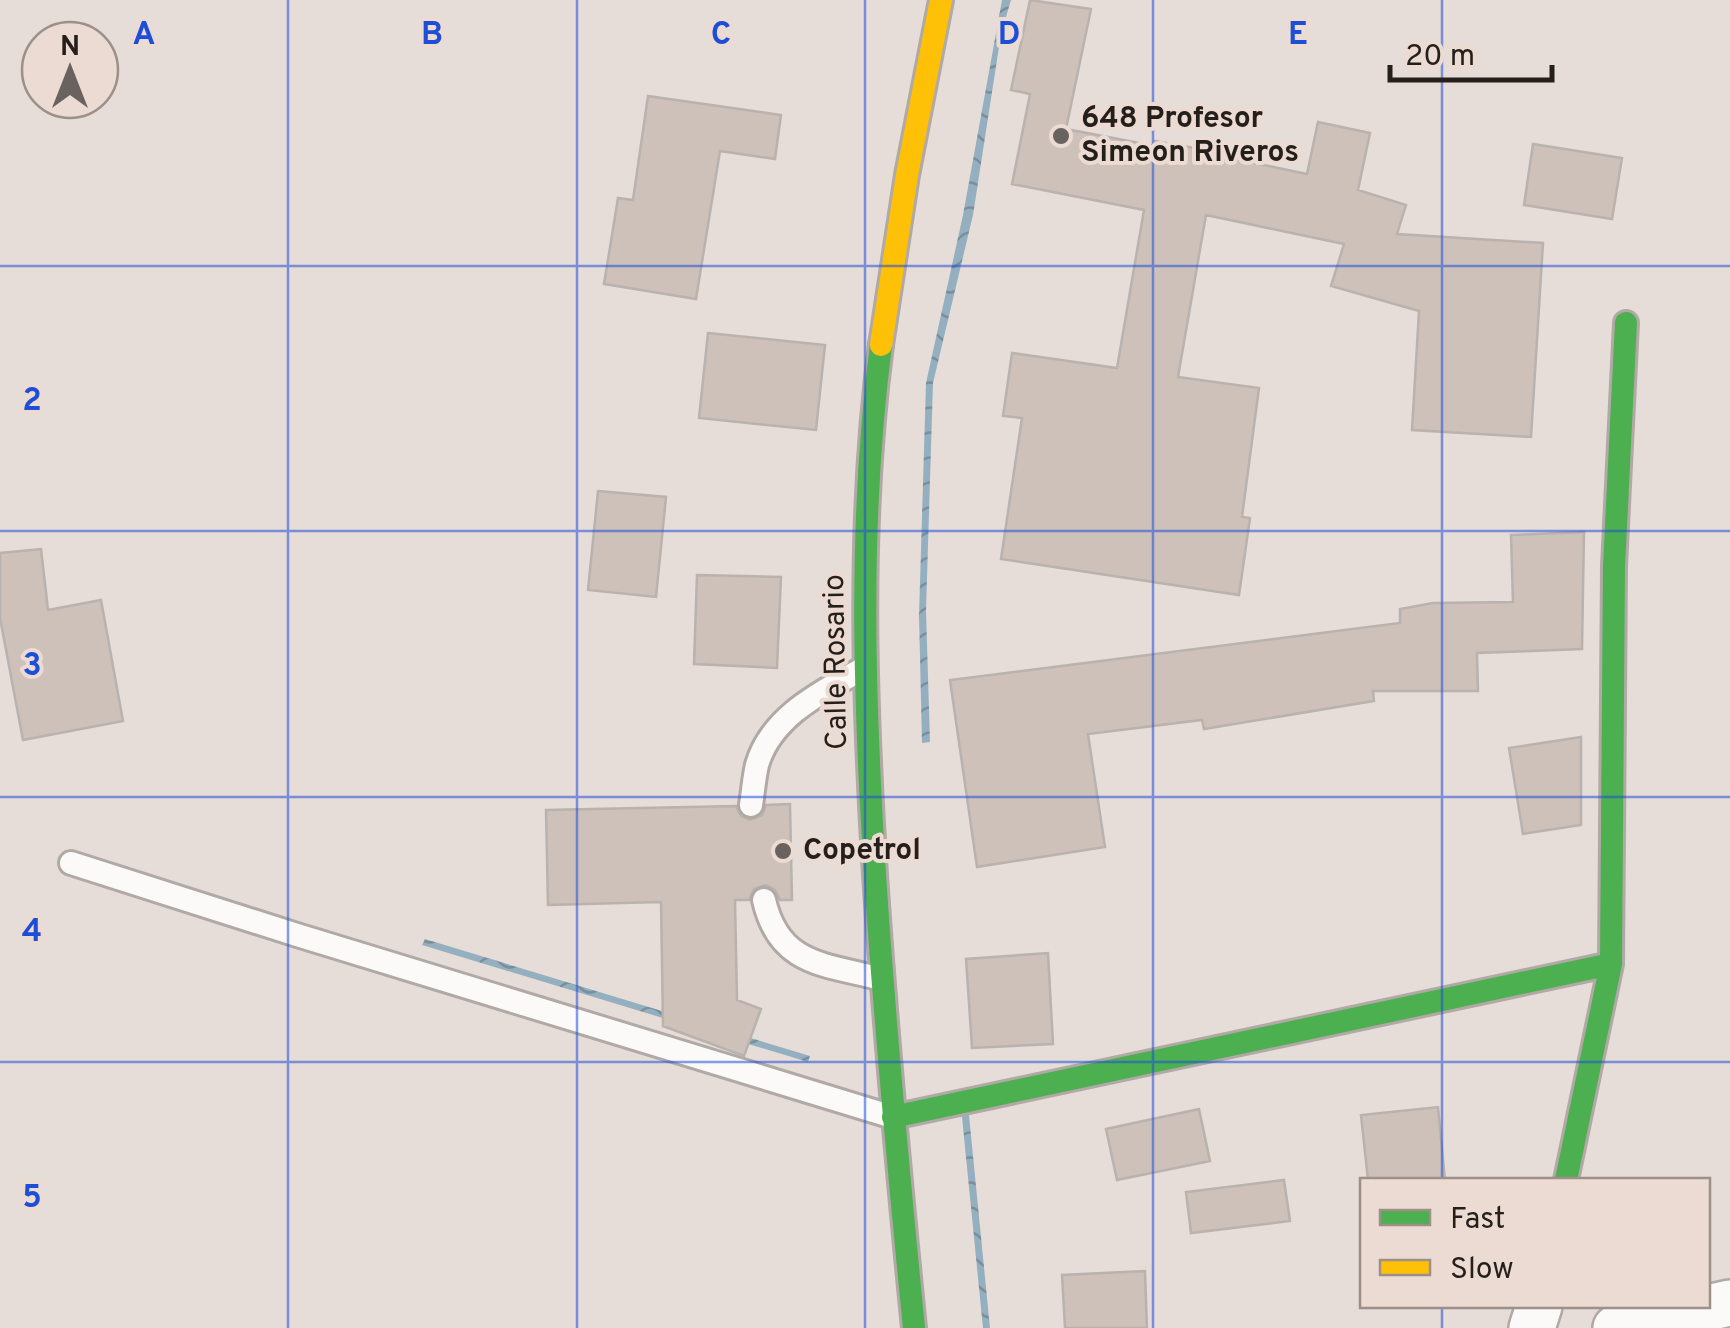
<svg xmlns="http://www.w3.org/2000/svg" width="1730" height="1328" viewBox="0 0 1730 1328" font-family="Overpass,sans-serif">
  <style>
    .water { fill: url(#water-waves) }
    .building { fill: #cdc1ba; stroke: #b9b2ae; stroke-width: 2.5 }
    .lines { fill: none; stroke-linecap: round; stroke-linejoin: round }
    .lane-casing { stroke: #b0a9a5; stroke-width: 28 }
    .street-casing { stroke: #b0a9a5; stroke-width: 50 }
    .fast-casing { stroke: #b0a9a5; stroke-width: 28 }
    .slow-casing { stroke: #b0a9a5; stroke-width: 28 }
    .lane { stroke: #fbfaf9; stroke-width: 22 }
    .street { stroke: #fbfaf9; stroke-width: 45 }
    .fast { stroke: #4caf50; stroke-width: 22 }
    .slow { stroke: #ffc107; stroke-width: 22 }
    .grid { fill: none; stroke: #1d4ed8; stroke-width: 2.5; stroke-opacity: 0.55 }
    .poi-dot { fill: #69625e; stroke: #ecdbd2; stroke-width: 4 }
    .labels { text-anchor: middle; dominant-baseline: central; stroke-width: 8; stroke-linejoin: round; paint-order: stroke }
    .poi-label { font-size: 30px; font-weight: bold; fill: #251f1c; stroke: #ecdbd2; text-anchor: start }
    .street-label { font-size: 30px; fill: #251f1c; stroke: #ecdbd2 }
    .grid-label { font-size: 32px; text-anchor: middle; font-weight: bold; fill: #1d4ed8; stroke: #ecdbd2; stroke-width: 8; stroke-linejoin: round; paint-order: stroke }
  </style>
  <defs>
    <pattern id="water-waves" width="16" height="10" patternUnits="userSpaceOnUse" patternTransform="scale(2.5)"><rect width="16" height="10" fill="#94b0c0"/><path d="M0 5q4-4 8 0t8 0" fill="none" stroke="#798f9b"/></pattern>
  </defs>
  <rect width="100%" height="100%" fill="#e6ddd8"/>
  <!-- water -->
  <path class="water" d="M 1002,0 L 1011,0 L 1001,34 L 973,215 L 933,383 L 926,611 L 930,742 L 922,743 L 919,616 L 926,383 L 963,215 Z
    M 425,939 L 810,1056 L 808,1062 L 422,945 Z
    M 968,1105 L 990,1328 L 983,1328 L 961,1107 Z"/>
  <!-- building -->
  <path class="building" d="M 1030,0 L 1091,9 L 1066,129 L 1155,146 L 1155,141 L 1217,152 L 1216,155 L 1307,174 L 1318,122 L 1370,133 L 1358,190 L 1406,205 L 1397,234 L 1543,243 L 1531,437 L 1412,430 L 1419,311 L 1331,286 L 1344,244 L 1206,215 L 1178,377 L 1259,388 L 1242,517 L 1250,518 L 1239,595 L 1001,559 L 1022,418 L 1003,416 L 1012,353 L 1117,368 L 1144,210 L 1012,184 L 1030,94 L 1011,90 Z
    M 648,96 L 781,115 L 775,159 L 720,151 L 696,299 L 604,284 L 618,198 L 633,200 Z
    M 1533,144 L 1622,158 L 1612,219 L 1524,205 Z
    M 708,333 L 825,345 L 816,430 L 699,418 Z
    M 598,491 L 666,497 L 656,597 L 588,590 Z
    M 1584,532 L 1582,649 L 1477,653 L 1478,691 L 1373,691 L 1374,701 L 1204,729 L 1202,720 L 1088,734 L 1105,847 L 977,867 L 950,680 L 1400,623 L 1400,609 L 1433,603 L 1513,602 L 1511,535 Z
    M 41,549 L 48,610 L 101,600 L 123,721 L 23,740 L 0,618 L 0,553 Z
    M 697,575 L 781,577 L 777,668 L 694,664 Z
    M 1581,737 L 1581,825 L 1523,834 L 1509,748 Z
    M 790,804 L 792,900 L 780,900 L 775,890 L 766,885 L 754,889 L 749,900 L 735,900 L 737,1000 L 761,1009 L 744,1056 L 663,1026 L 661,902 L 548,905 L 546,810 L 736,806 L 741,816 L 750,820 L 762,815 L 766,805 Z
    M 1048,953 L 1053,1044 L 972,1048 L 966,959 Z
    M 1438,1107 L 1445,1180 L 1368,1180 L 1361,1115 Z
    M 1199,1109 L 1210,1161 L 1117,1180 L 1106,1129 Z
    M 1284,1180 L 1290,1221 L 1191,1233 L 1186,1192 Z
    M 1145,1271 L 1147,1328 L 1065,1328 L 1062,1275 Z"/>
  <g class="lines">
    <defs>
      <path id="lane" d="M 751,805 C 753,792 754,778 757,765 C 771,716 822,692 862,669
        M 71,863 L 297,935 L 893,1117
        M 764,900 C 779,966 825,964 882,979"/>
      <path id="street" d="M 1532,1328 L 1539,1306
        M 1616,1328 L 1730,1303"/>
      <path id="fast" d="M 881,345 C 858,521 864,698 875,875 C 885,1026 899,1177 914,1328
        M 893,1117 L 1611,964
        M 1566,1180 L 1611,964 L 1614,566 L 1626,323"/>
      <path id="slow" d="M 881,345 L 907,175 L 941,0"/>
    </defs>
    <!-- lane casing -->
    <use href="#lane" class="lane-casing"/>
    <!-- street casing -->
    <use href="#street" class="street-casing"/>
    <!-- fast casing -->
    <use href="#fast" class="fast-casing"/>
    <!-- slow casing -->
    <use href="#slow" class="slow-casing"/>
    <!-- lane -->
    <use href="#lane" class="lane"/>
    <!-- street -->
    <use href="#street" class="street"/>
    <!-- fast -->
    <use href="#fast" class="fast"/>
    <!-- slow -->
    <use href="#slow" class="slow"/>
  </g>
  <!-- grid -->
  <path class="grid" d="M 288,0 L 288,1328M 577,0 L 577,1328M 865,0 L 865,1328M 1153,0 L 1153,1328M 1442,0 L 1442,1180M 0,266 L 1730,266M 0,531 L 1730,531M 0,797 L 1730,797M 0,1062 L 1730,1062M 1442,1306 L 1442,1328"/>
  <!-- markers -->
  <g class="poi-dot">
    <circle cx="1061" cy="136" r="10"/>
    <circle cx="783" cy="851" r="10"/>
  </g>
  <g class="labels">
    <!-- poi labels -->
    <g class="poi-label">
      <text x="1081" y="119">648 Profesor<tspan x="1081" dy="34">Simeon Riveros</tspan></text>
      <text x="803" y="851">Copetrol</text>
    </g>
    <!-- street labels -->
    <g class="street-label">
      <text transform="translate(837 662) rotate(-91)">Calle Rosario</text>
    </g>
  </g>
  <g class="grid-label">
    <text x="144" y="44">A</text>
    <text x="432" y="44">B</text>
    <text x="721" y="44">C</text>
    <text x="1009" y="44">D</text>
    <text x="1298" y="44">E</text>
    <text x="32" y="410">2</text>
    <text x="32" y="675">3</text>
    <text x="32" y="941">4</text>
    <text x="32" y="1207">5</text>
  </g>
  <!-- legend -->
  <rect x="1360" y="1178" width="350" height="130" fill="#ecdbd2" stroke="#9c9089" stroke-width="2.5"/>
  <rect x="1380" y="1210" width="50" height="15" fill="#4caf50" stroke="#9c9089" stroke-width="2.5"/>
  <text x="1450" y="1228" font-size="30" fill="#251f1c">Fast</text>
  <rect x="1380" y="1260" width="50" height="15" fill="#ffc107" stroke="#9c9089" stroke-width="2.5"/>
  <text x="1450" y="1278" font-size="30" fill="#251f1c">Slow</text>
  <!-- north arrow -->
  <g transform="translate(70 70)"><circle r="48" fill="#ecdbd2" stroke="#9c9089" stroke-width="2.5"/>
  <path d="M0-8L18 38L0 25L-18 38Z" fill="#69625e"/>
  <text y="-15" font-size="28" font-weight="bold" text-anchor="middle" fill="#251f1c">N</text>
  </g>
  <!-- scale -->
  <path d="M1390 65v15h162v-15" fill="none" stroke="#251f1c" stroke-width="5"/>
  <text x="1405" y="65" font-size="30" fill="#251f1c" stroke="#ecdbd2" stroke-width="8" paint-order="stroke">20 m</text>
</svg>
